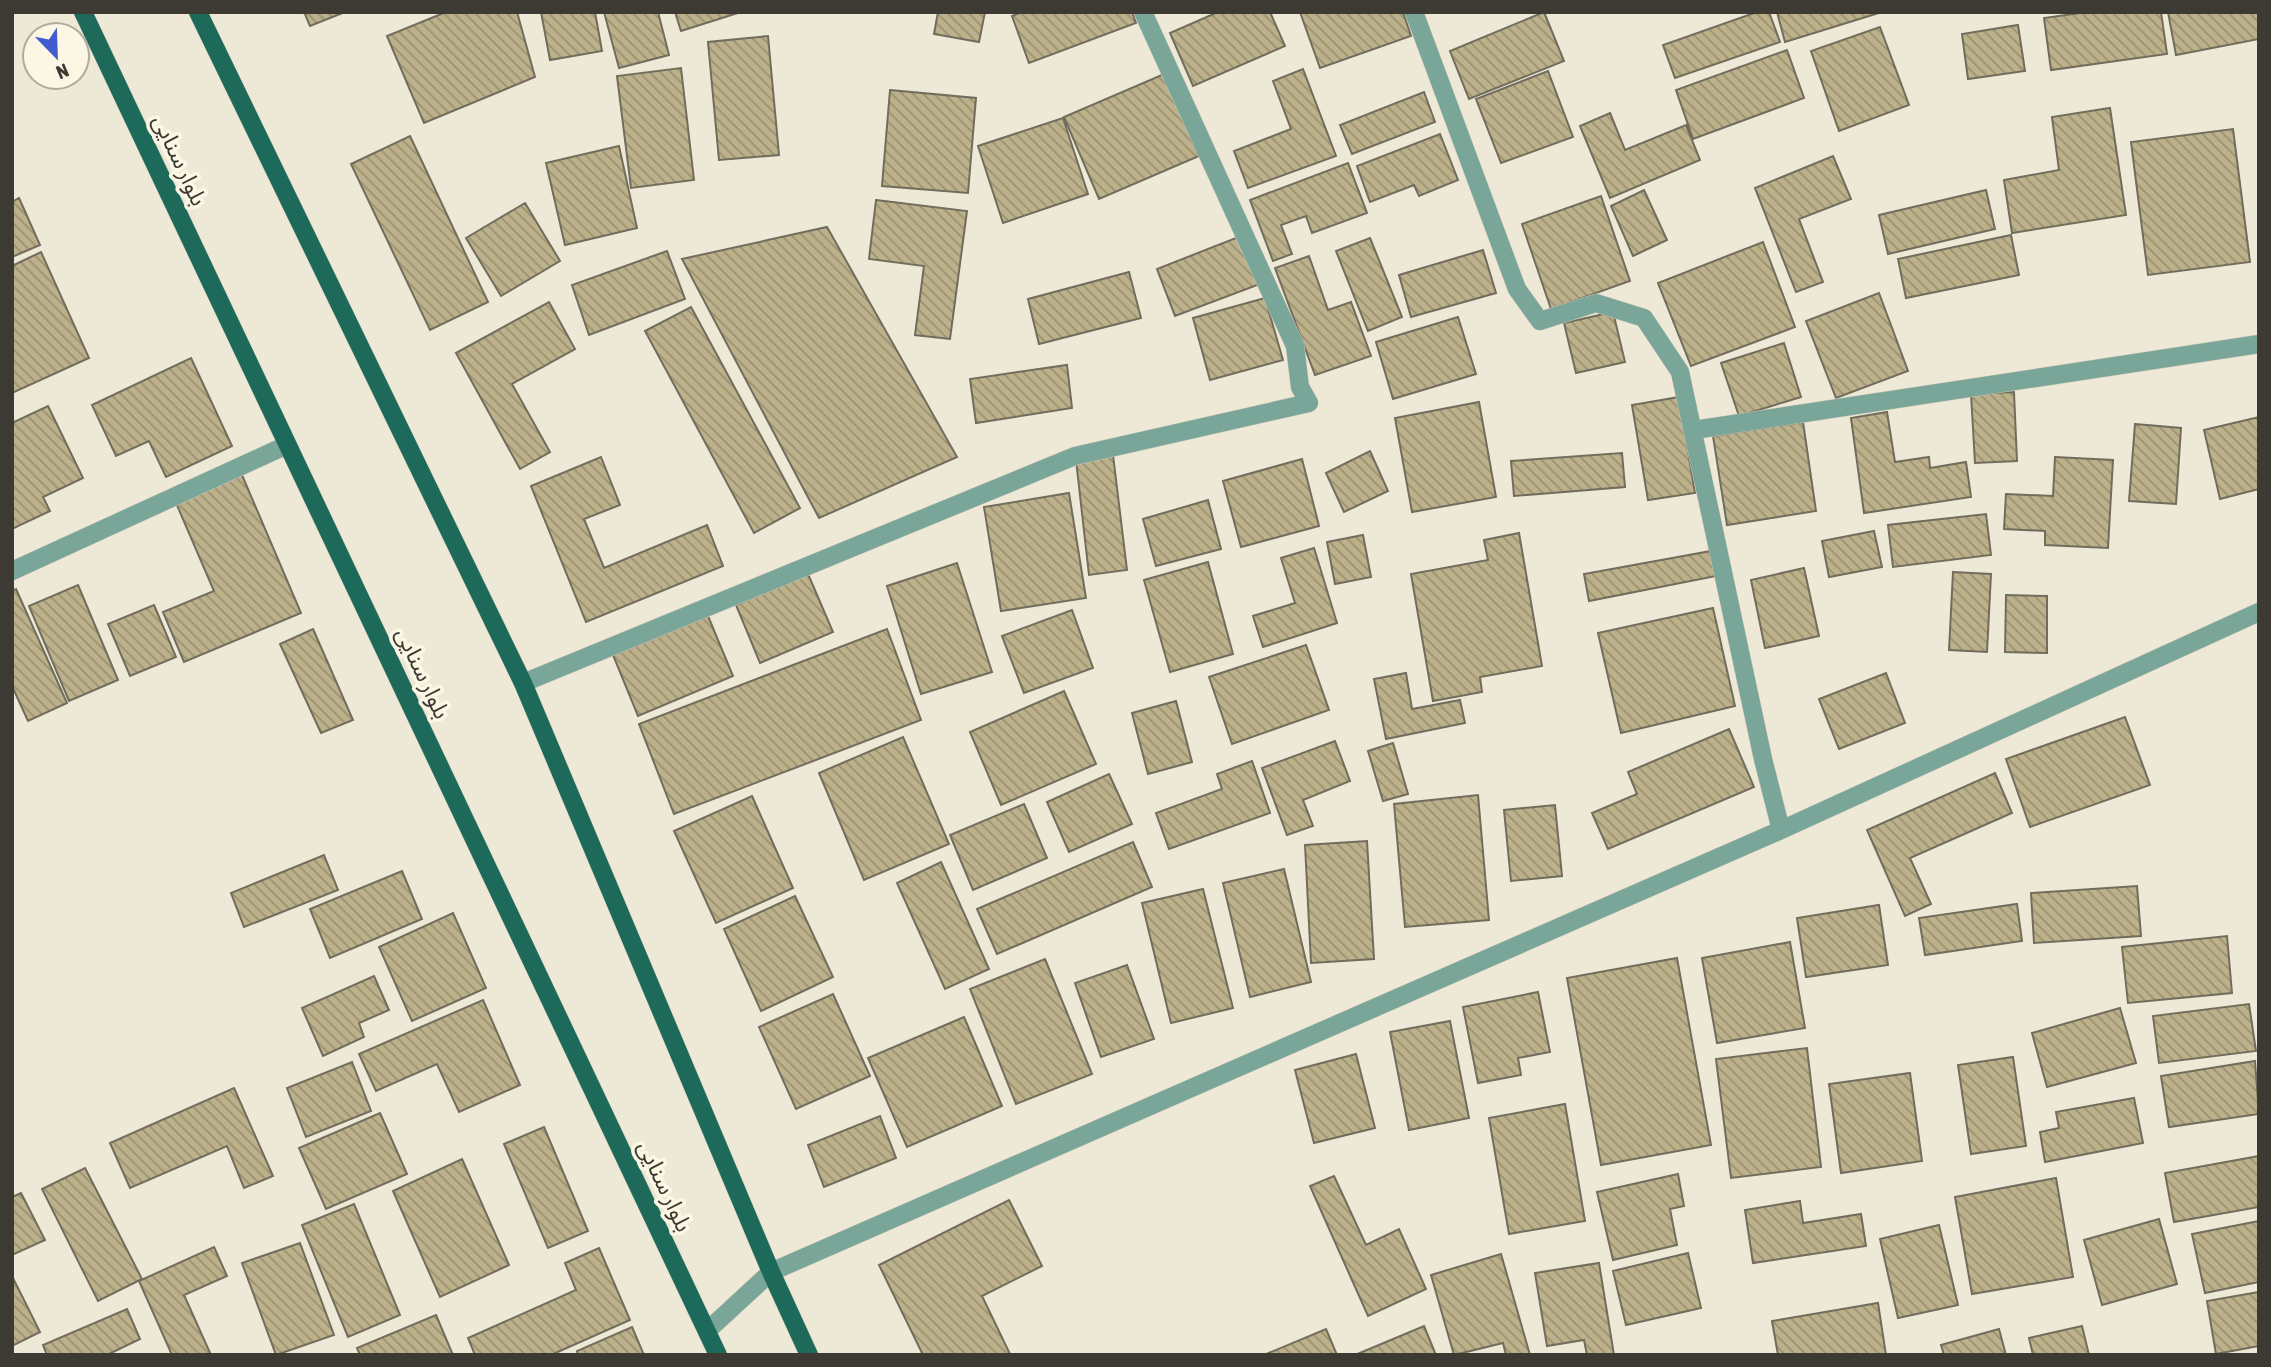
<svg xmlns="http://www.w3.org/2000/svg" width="2271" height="1367" viewBox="0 0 2271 1367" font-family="'Asap Condensed','Noto Sans Arabic',sans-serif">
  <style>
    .building { fill: url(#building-back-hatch); stroke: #716d5d; stroke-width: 2 }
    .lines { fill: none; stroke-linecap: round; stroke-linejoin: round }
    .minor-casing { stroke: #cac6b6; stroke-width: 19 }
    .major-casing { stroke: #cac6b6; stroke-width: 19 }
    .minor { stroke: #7aa69a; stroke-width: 18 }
    .major { stroke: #1d6a5a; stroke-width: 18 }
    .labels { text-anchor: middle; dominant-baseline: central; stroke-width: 7; stroke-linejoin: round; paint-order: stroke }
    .street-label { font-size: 23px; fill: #3c3a33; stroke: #fbf7e4 }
  </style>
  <defs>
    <pattern id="building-back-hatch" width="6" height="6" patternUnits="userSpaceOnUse" patternTransform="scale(1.75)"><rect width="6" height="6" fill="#bcb18a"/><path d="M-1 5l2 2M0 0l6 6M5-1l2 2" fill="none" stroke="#9a9171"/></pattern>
  </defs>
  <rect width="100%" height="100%" fill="#eee9d7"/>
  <!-- building -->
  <path class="building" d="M 304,12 L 345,12 L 310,26 Z
    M 446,12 L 517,12 L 535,77 L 424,123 L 387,36 Z
    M 541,12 L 595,12 L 602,51 L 550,60 Z
    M 604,12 L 658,12 L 669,55 L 619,68 Z
    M 675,12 L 741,12 L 681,31 Z
    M 938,12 L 985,12 L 979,42 L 934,34 Z
    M 1022,12 L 1132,12 L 1136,23 L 1029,63 L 1012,16 Z
    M 1218,12 L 1270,12 L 1285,46 L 1193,86 L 1170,33 Z
    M 1300,12 L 1403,12 L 1411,36 L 1320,68 Z
    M 1544,12 L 1564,61 L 1469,99 L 1450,51 Z
    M 1757,12 L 1769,12 L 1780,42 L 1675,78 L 1663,45 Z
    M 1777,12 L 1882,12 L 1785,42 Z
    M 2087,12 L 2161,12 L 2167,54 L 2051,70 L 2044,18 Z
    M 2168,12 L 2259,12 L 2259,39 L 2176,55 Z
    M 2018,25 L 2025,71 L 1968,79 L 1962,34 Z
    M 1880,27 L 1909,105 L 1839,131 L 1811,51 Z
    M 768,36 L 779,155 L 719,160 L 708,42 Z
    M 1787,50 L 1804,98 L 1693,139 L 1676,90 Z
    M 681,68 L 694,180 L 631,188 L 617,76 Z
    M 1303,69 L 1336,156 L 1248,188 L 1234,151 L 1291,129 L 1273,81 Z
    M 1548,71 L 1573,137 L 1501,163 L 1476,99 Z
    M 1164,74 L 1199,156 L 1099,199 L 1064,117 Z
    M 890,90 L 976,98 L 968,193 L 882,186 Z
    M 1424,92 L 1435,122 L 1352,154 L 1340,125 Z
    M 2110,108 L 2126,215 L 2012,233 L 2004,180 L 2059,170 L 2052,117 Z
    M 1610,113 L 1625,150 L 1686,125 L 1700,160 L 1610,198 L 1580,126 Z
    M 1063,118 L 1088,194 L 1003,223 L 978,146 Z
    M 2233,129 L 2250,262 L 2148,275 L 2131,142 Z
    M 1440,134 L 1458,180 L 1419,196 L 1414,185 L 1370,202 L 1357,166 Z
    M 410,136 L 488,302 L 430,330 L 351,164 Z
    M 619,146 L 637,228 L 565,245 L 546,163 Z
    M 1833,156 L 1851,199 L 1799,219 L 1823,282 L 1796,292 L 1755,188 Z
    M 1348,163 L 1367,213 L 1312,233 L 1306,216 L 1281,225 L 1292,254 L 1273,261 L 1250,200 Z
    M 1644,190 L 1667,240 L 1633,256 L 1611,206 Z
    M 1986,190 L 1995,229 L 1888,254 L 1879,215 Z
    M 1601,196 L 1630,281 L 1551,309 L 1522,224 Z
    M 19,198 L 40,245 L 12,257 L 12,202 Z
    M 876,200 L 967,211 L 950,339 L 915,335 L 924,266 L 869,259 Z
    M 525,203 L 560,261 L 501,296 L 466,238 Z
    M 827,227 L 957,457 L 819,518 L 682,259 Z
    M 2011,235 L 2019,275 L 1906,298 L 1898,259 Z
    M 1241,236 L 1260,284 L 1175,316 L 1157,269 Z
    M 1370,238 L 1402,317 L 1368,331 L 1336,251 Z
    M 1763,242 L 1795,327 L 1691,366 L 1658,283 Z
    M 1483,250 L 1496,293 L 1411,317 L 1399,275 Z
    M 667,251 L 685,299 L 589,335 L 572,285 Z
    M 41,252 L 89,358 L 12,393 L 12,266 Z
    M 1309,256 L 1328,310 L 1351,302 L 1371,356 L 1315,375 L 1275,268 Z
    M 1129,272 L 1141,318 L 1039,344 L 1028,299 Z
    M 1879,293 L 1908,371 L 1836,398 L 1806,321 Z
    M 1265,298 L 1283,360 L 1210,380 L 1193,318 Z
    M 549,302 L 575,349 L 512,384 L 550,452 L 520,469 L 456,353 Z
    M 691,307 L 800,508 L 754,533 L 645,331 Z
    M 1613,312 L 1625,362 L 1576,373 L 1564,323 Z
    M 1458,317 L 1476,374 L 1393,399 L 1376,342 Z
    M 1784,343 L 1801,397 L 1739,416 L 1721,363 Z
    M 191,358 L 232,446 L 166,477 L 149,441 L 116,456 L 92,405 Z
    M 1067,365 L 1072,408 L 976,423 L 970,379 Z
    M 2014,392 L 2017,461 L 1975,463 L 1971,394 Z
    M 1679,397 L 1695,493 L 1648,500 L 1632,405 Z
    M 1479,402 L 1496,497 L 1412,512 L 1395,418 Z
    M 48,406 L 83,478 L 43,497 L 50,511 L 12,529 L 12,423 Z
    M 1887,412 L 1895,462 L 1929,457 L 1930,468 L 1966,462 L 1971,497 L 1864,513 L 1851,418 Z
    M 2259,417 L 2259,489 L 2220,499 L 2204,430 Z
    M 1803,422 L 1816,511 L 1727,525 L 1713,436 Z
    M 2135,424 L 2181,428 L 2176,504 L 2129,501 Z
    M 1370,451 L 1388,491 L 1344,512 L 1326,473 Z
    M 1622,453 L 1625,487 L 1514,496 L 1511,461 Z
    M 1113,455 L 1127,570 L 1089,575 L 1076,460 Z
    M 601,457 L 620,505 L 584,519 L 604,568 L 707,525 L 723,566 L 586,622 L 531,486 Z
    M 2055,457 L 2113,460 L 2108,548 L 2045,545 L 2045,531 L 2004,529 L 2006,494 L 2053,496 Z
    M 1302,459 L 1319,526 L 1241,547 L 1223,481 Z
    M 242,475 L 301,613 L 184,662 L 163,612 L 214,591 L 176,503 Z
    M 1069,493 L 1086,598 L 1001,611 L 984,507 Z
    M 1208,500 L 1221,549 L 1156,566 L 1143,519 Z
    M 1986,514 L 1991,555 L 1893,567 L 1888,525 Z
    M 1874,531 L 1882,567 L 1829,577 L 1822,541 Z
    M 1519,533 L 1542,666 L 1480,677 L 1482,692 L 1433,701 L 1411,574 L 1488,560 L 1484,540 Z
    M 1363,535 L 1371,577 L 1335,584 L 1327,542 Z
    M 1314,548 L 1337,623 L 1263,647 L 1253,616 L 1295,603 L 1281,558 Z
    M 1711,551 L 1716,576 L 1589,601 L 1584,574 Z
    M 1208,562 L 1233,654 L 1170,672 L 1144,580 Z
    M 957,563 L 992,672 L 921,694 L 887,586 Z
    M 1804,568 L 1819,636 L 1765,648 L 1751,580 Z
    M 1953,572 L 1991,574 L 1987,652 L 1949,650 Z
    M 808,574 L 833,632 L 760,663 L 736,605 Z
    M 78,585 L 118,680 L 69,701 L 29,606 Z
    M 16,589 L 67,703 L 28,721 L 12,686 L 12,591 Z
    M 2006,595 L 2047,596 L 2047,653 L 2005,652 Z
    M 154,605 L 176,657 L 130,676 L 108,624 Z
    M 1713,608 L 1735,706 L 1621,733 L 1598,633 Z
    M 1072,610 L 1093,668 L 1024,693 L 1002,636 Z
    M 708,616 L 733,676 L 638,716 L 613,655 Z
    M 313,629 L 353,720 L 321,733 L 280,644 Z
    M 887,629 L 921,720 L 674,814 L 639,724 Z
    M 1306,645 L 1329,710 L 1232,744 L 1209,677 Z
    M 1406,673 L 1412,709 L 1460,700 L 1465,723 L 1386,739 L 1374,679 Z
    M 1886,673 L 1905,723 L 1839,749 L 1819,699 Z
    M 1064,691 L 1096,764 L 1001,805 L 970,732 Z
    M 1176,701 L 1192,762 L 1148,774 L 1132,713 Z
    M 2125,717 L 2150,785 L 2030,827 L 2006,759 Z
    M 1729,729 L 1754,787 L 1608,849 L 1592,813 L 1637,794 L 1628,772 Z
    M 903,737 L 949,844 L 864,880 L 819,773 Z
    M 1335,741 L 1350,781 L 1303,800 L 1313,826 L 1287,835 L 1262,768 Z
    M 1393,743 L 1408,794 L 1383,801 L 1368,751 Z
    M 1252,761 L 1270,813 L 1169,849 L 1156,813 L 1222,789 L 1217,774 Z
    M 1995,773 L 2012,813 L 1910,858 L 1931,904 L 1905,916 L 1867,830 Z
    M 1109,774 L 1132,824 L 1069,852 L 1047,802 Z
    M 1478,795 L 1489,920 L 1405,927 L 1394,804 Z
    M 752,796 L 793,888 L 716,923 L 674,831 Z
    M 1024,804 L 1047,858 L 973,890 L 950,835 Z
    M 1555,805 L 1562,876 L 1511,881 L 1504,810 Z
    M 1367,841 L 1374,959 L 1311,963 L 1305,845 Z
    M 1133,842 L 1152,887 L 997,954 L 977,909 Z
    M 324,855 L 338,890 L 244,927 L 231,893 Z
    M 941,862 L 989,969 L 945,989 L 897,883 Z
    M 1284,869 L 1311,982 L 1250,997 L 1223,883 Z
    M 402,871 L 422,919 L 330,958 L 310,909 Z
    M 2137,886 L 2141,936 L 2034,943 L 2031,893 Z
    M 1203,889 L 1233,1008 L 1171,1023 L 1142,903 Z
    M 795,896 L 833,977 L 761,1011 L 724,929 Z
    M 2017,904 L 2022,941 L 1925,955 L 1919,918 Z
    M 1879,905 L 1888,965 L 1806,977 L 1797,918 Z
    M 453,913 L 486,988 L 412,1021 L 379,947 Z
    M 2227,936 L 2232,993 L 2128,1003 L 2122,947 Z
    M 1790,942 L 1805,1028 L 1717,1043 L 1702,958 Z
    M 1677,958 L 1711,1145 L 1601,1165 L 1567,978 Z
    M 1045,959 L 1092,1074 L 1016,1104 L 970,989 Z
    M 1127,965 L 1154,1039 L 1101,1057 L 1075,983 Z
    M 374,976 L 389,1010 L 359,1023 L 364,1037 L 323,1056 L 302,1008 Z
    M 1538,992 L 1550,1052 L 1518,1058 L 1521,1075 L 1478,1083 L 1463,1007 Z
    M 833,994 L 870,1076 L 796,1109 L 759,1027 Z
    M 483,1000 L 520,1085 L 459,1112 L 437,1064 L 376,1091 L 359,1054 Z
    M 2249,1004 L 2256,1051 L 2159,1063 L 2153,1016 Z
    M 2120,1008 L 2136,1063 L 2047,1087 L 2032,1033 Z
    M 964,1017 L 1002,1106 L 907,1147 L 868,1058 Z
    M 1450,1021 L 1469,1118 L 1409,1130 L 1390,1032 Z
    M 1807,1048 L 1821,1167 L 1731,1178 L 1716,1059 Z
    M 1356,1054 L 1375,1128 L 1314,1143 L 1295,1070 Z
    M 2013,1057 L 2026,1146 L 1971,1154 L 1958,1065 Z
    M 2255,1061 L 2259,1114 L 2169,1127 L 2161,1076 Z
    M 352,1062 L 371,1111 L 306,1137 L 287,1088 Z
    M 1910,1073 L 1922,1161 L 1841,1173 L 1829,1084 Z
    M 234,1088 L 273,1176 L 244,1188 L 227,1146 L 130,1188 L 110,1143 Z
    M 2134,1098 L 2143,1143 L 2045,1162 L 2040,1132 L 2059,1128 L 2056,1112 Z
    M 1565,1104 L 1585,1221 L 1509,1234 L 1489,1118 Z
    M 380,1113 L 407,1174 L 326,1209 L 299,1148 Z
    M 880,1116 L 896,1158 L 824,1187 L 808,1145 Z
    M 544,1127 L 588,1231 L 548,1248 L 504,1144 Z
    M 2259,1156 L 2259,1207 L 2174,1222 L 2165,1173 Z
    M 462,1159 L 509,1265 L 440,1297 L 393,1191 Z
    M 85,1168 L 142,1279 L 98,1301 L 42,1189 Z
    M 1678,1174 L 1684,1206 L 1670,1209 L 1677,1245 L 1613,1260 L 1597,1192 Z
    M 1334,1176 L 1366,1245 L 1399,1229 L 1426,1289 L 1368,1316 L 1310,1186 Z
    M 2056,1178 L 2073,1277 L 1972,1294 L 1955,1197 Z
    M 21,1193 L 45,1240 L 12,1255 L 12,1197 Z
    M 1009,1200 L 1042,1266 L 982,1296 L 1010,1354 L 923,1355 L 879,1265 Z
    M 1800,1201 L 1803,1223 L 1861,1214 L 1866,1246 L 1753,1263 L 1745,1210 Z
    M 354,1204 L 400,1315 L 348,1337 L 302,1225 Z
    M 2159,1219 L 2177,1284 L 2102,1305 L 2084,1240 Z
    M 2259,1221 L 2259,1282 L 2205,1293 L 2192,1234 Z
    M 1939,1225 L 1958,1305 L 1898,1318 L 1880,1239 Z
    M 300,1243 L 334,1335 L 276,1355 L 242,1263 Z
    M 214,1247 L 227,1276 L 184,1295 L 211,1355 L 172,1355 L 139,1281 Z
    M 599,1248 L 630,1320 L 551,1355 L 475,1355 L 468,1338 L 576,1290 L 565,1263 Z
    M 1688,1253 L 1701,1308 L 1626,1325 L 1613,1271 Z
    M 1501,1254 L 1530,1355 L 1506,1355 L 1503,1343 L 1454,1355 L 1431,1275 Z
    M 1599,1263 L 1614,1355 L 1587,1355 L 1584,1340 L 1547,1346 L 1535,1273 Z
    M 12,1276 L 40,1332 L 12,1346 Z
    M 2259,1292 L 2259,1346 L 2216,1354 L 2207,1301 Z
    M 1878,1303 L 1886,1355 L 1778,1355 L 1772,1321 Z
    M 127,1309 L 140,1339 L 107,1355 L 47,1355 L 43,1345 Z
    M 436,1315 L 453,1355 L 360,1355 L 357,1348 Z
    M 1424,1326 L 1436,1355 L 1355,1355 Z
    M 2082,1326 L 2089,1355 L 2033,1355 L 2029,1338 Z
    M 632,1327 L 644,1355 L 578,1355 L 577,1351 Z
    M 1326,1329 L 1337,1355 L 1264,1355 Z
    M 1999,1329 L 2006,1355 L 1944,1355 L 1941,1345 Z"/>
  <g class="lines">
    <defs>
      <path id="minor" d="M 1414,12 L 1517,289 L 1540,321 L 1596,303 L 1644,318 L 1680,372 L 1763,759 L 1781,830
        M 1694,430 L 2259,344
        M 12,571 L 287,445
        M 523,683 L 1075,456 L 1309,403 L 1300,387 L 1295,346 L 1143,12
        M 707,1331 L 771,1272 L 1781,830 L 2259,612"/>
      <path id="major" d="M 83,12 L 718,1355
        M 198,12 L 523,683 L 771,1272 L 809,1355"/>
    </defs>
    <!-- minor casing -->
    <use href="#minor" class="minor-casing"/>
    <!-- major casing -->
    <use href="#major" class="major-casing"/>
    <!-- minor -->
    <use href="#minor" class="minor"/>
    <!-- major -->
    <use href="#major" class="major"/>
  </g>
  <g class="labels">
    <!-- street labels -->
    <g class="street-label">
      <text transform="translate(180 160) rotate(65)">بلوار سنایی</text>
      <text transform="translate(423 673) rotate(65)">بلوار سنایی</text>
      <text transform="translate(665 1186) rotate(65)">بلوار سنایی</text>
    </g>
  </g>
  <!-- border -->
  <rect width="2271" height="1367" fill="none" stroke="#3c3a33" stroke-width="28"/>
  <!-- north arrow -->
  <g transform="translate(56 56) rotate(157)"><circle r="33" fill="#fbf7e4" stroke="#afab9d" stroke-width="2"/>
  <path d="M0-5L12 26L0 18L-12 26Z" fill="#405cce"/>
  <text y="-10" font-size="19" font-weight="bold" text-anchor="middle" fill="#3c3a33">N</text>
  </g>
</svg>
